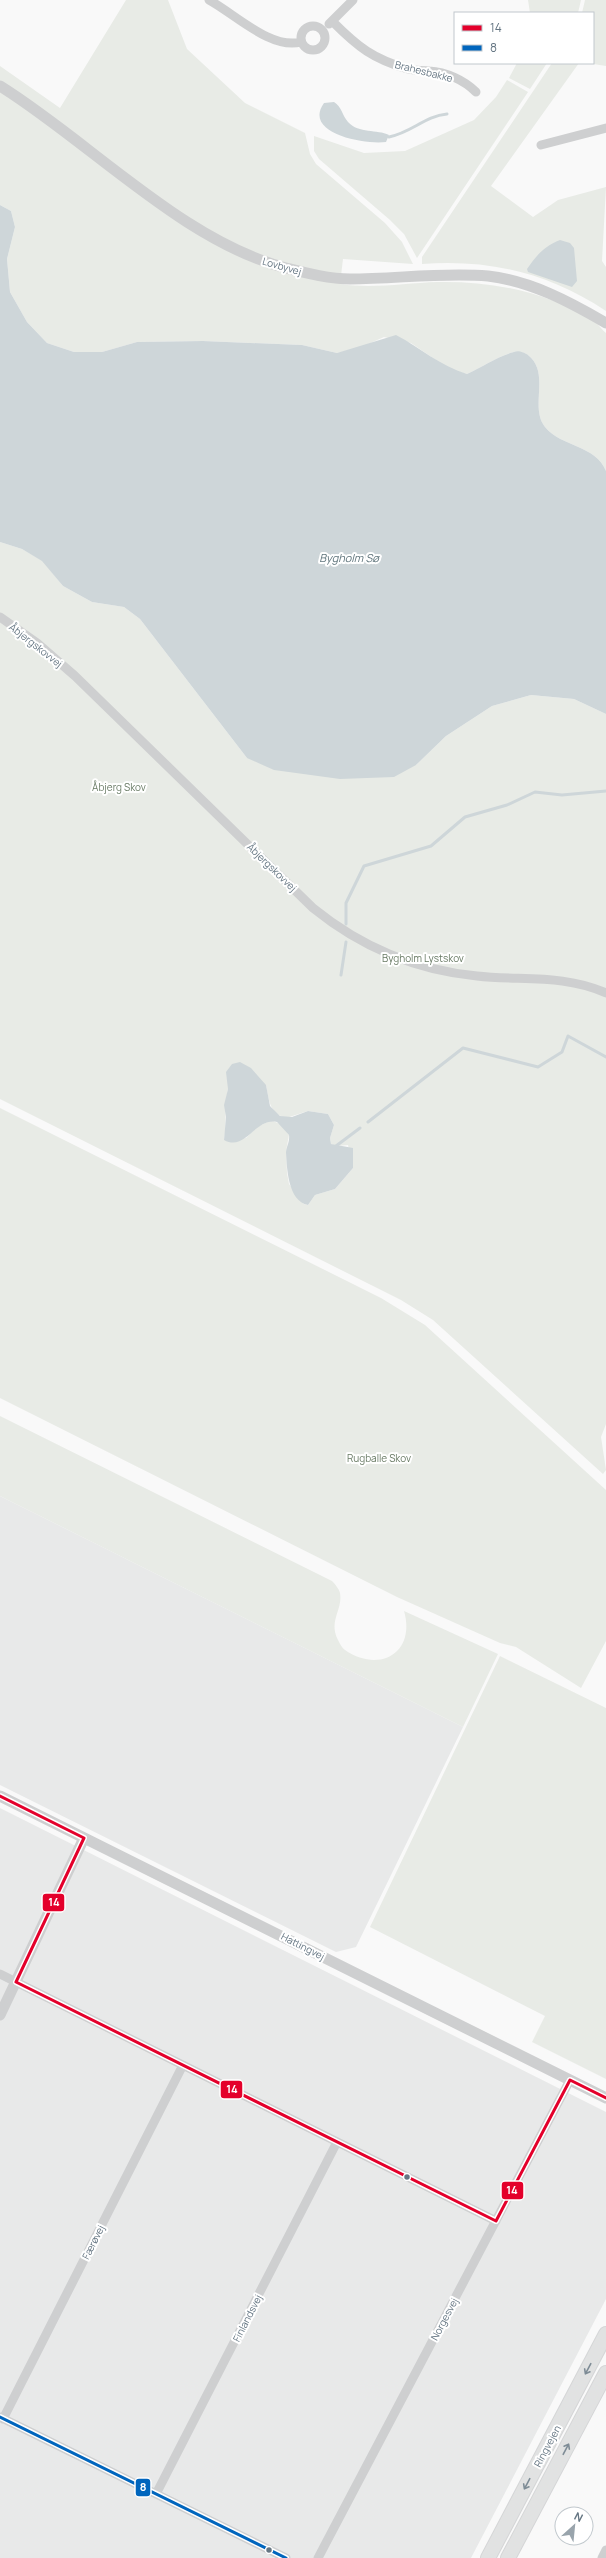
<svg xmlns="http://www.w3.org/2000/svg" width="606" height="2558" viewBox="0 0 606 2558" font-family="Manrope,sans-serif">
  <style>
    .built { fill: #e8e9e9 }
    .green { fill: #e8ebe6; fill-rule: evenodd }
    .water { fill: #ced6d9 }
    .lines { fill: none; stroke-linecap: round; stroke-linejoin: round }
    .stream { stroke: #ced6d9; stroke-width: 3 }
    .primary-casing { stroke: #d5d6d7; stroke-width: 16 }
    .minor { stroke: #cecfd0; stroke-width: 9 }
    .tertiary { stroke: #cecfd0; stroke-width: 11 }
    .primary { stroke: #e1e2e2; stroke-width: 14 }
    .bus-1-casing { stroke: #fff; stroke-width: 6 }
    .bus-2-casing { stroke: #fff; stroke-width: 6 }
    .bus-1 { stroke: #e4002b; stroke-width: 3 }
    .bus-2 { stroke: #0065bd; stroke-width: 3 }
    .oneway { stroke: #7e8c96 }
    .bus-dot { fill: #657683; stroke: #fff; stroke-width: 1.5 }
    .labels { text-anchor: middle; dominant-baseline: central; stroke-width: 4; stroke-linejoin: round; paint-order: stroke }
    .street-label { font-size: 10px; fill: #657683; stroke: #fff }
    .park-label { font-size: 10px; fill: #687a64; stroke: #fff }
    .water-label { font-size: 11px; font-style: italic; fill: #60757c; stroke: #fff }
    .line-badge { stroke: #fff; stroke-width: 1.5 }
    .badge-label { font-size: 11px; text-anchor: middle; font-weight: bold; fill: #fff }
  </style>
  <rect width="100%" height="100%" fill="#f9f9f9"/>
  <!-- built -->
  <path class="built" d="M 0,1496 L 463,1727 L 356,1947 L 336,1952 L 0,1785 Z
    M 0,1808 L 606,2112 L 606,2299 L 471,2558 L 0,2558 Z"/>
  <!-- green -->
  <path class="green" d="M 126,0 L 168,0 L 187,49 L 245,103 L 305,133 L 310,154 L 316,164 L 385,223 L 402,242 L 413,264 L 343,259 L 340,284 C 373,289 405,283 438,282 C 492,281 550,292 595,322 C 599,325 602,330 606,333 L 606,471 C 596,445 561,447 545,427 C 529,407 551,373 528,355 C 525,353 518,351 514,352 C 498,356 482,367 467,374 L 449,369 L 411,343 L 384,337 L 357,349 L 337,353 L 302,345 L 203,341 L 137,342 L 102,352 L 74,352 L 47,343 L 27,322 L 10,292 L 7,259 L 15,227 L 11,211 L 0,205 L 0,66 L 60,108 Z
    M 528,0 L 581,0 L 578,13 L 530,13 Z
    M 585,0 L 606,0 L 606,66 L 587,63 L 593,63 L 593,13 L 582,13 Z
    M 517,63 L 547,63 L 530,89 L 509,78 Z
    M 552,63 L 579,63 L 491,186 L 533,217 L 558,200 L 606,187 L 602,261 L 606,267 L 606,311 C 548,273 490,259 422,264 L 422,257 Z
    M 507,80 L 528,92 L 417,258 L 404,234 L 390,220 L 319,159 L 314,151 L 314,136 L 364,153 L 405,151 L 474,120 L 496,97 Z
    M 0,542 L 22,549 L 43,561 L 63,586 L 92,602 L 124,607 L 140,619 L 247,758 L 416,765 L 446,736 L 492,706 L 531,695 L 574,699 L 606,714 L 606,1424 L 601,1437 L 606,1470 L 603,1474 L 433,1320 L 401,1300 L 0,1099 ZM 266,1085 C 269,1100 269,1113 286,1118 L 308,1111 L 328,1114 L 334,1125 L 330,1138 L 331,1144 L 336,1146 L 348,1145 L 353,1168 L 335,1189 L 315,1195 L 308,1205 L 304,1204 L 289,1184 L 287,1173 L 286,1151 L 289,1135 L 282,1125 L 271,1120 L 257,1127 L 246,1138 L 224,1140 C 227,1123 224,1106 228,1089 Z
    M 0,1108 L 381,1298 L 425,1325 L 606,1490 L 606,1641 L 581,1688 L 516,1647 L 500,1643 L 397,1597 L 0,1398 Z
    M 0,1416 L 332,1581 C 335,1584 339,1589 340,1593 C 343,1610 328,1621 338,1640 C 340,1644 342,1648 345,1650 C 380,1674 416,1652 404,1611 L 498,1654 L 463,1727 L 0,1496 Z
    M 500,1656 L 606,1708 L 606,2079 L 532,2042 L 545,2016 L 370,1927 Z"/>
  <!-- water -->
  <path class="water" d="M 334,102 C 342,107 342,115 348,122 C 359,134 377,129 389,135 L 386,142 C 366,145 302,134 324,103 Z
    M 0,205 L 11,211 L 15,227 L 7,259 L 10,292 L 27,322 L 47,343 L 74,352 L 102,352 L 137,342 L 203,341 L 302,345 L 337,353 L 396,335 C 421,348 440,366 467,374 C 482,367 498,356 514,352 C 518,350 525,353 528,355 C 551,373 529,407 545,427 C 561,447 596,445 606,471 L 606,714 L 574,699 L 531,695 L 492,706 L 446,736 L 416,765 L 394,777 L 340,779 L 274,770 L 247,758 L 140,619 L 124,607 L 92,602 L 63,586 L 42,561 L 22,549 L 0,542 Z
    M 560,240 L 570,243 L 574,248 L 577,281 L 572,287 L 528,272 L 527,269 C 536,256 544,246 560,240 Z
    M 240,1062 L 251,1068 L 266,1085 L 270,1106 L 280,1116 L 292,1117 L 308,1111 L 328,1114 L 334,1125 L 330,1138 L 331,1144 L 353,1148 L 353,1168 L 335,1189 L 315,1195 L 308,1205 C 288,1201 287,1169 286,1153 C 286,1147 290,1142 289,1135 L 277,1122 C 255,1117 246,1152 224,1140 L 226,1117 L 224,1105 L 228,1089 L 226,1072 L 232,1064 Z"/>
  <g class="lines">
    <!-- stream -->
    <path class="stream" d="M 389,137 C 411,133 425,116 447,114
      M 346,924 L 346,903 L 364,866 L 431,846 L 465,817 L 507,805 L 535,792 L 562,795 L 606,791
      M 341,975 L 346,942
      M 368,1122 L 463,1048 L 538,1067 L 562,1052 L 568,1036 L 606,1057
      M 336,1146 L 360,1128"/>
    <defs>
      <path id="primary" d="M 488,2558 L 606,2334
        M 508,2558 L 606,2373"/>
    </defs>
    <!-- primary casing -->
    <use href="#primary" class="primary-casing"/>
    <!-- minor -->
    <path class="minor" d="M 209,0 C 235,14 271,50 301,42
      M 333,22 C 358,47 373,59 408,69 C 415,71 422,70 429,71 C 446,72 464,80 476,92
      M 329,24 L 353,0
      M301 38a12 12 0 1 1 24 0a12 12 0 1 1-24 0Z
      M 541,145 L 606,128
      M 0,617 L 37,643 L 75,676 L 313,908 C 361,947 414,970 477,976 C 521,981 564,974 606,993
      M 0,1974 L 496,2221
      M 0,2417 L 286,2558
      M 3,2419 L 183,2065
      M 156,2494 L 337,2142
      M 318,2558 L 570,2080
      M 602,2558 L 606,2550"/>
    <!-- tertiary -->
    <path class="tertiary" d="M 0,86 C 90,142 184,242 286,268 C 306,273 329,279 350,279 C 396,279 442,272 488,276 C 531,281 570,302 606,323
      M 0,1796 L 606,2098
      M 0,2015 L 84,1838"/>
    <!-- primary -->
    <use href="#primary" class="primary"/>
    <defs>
      <path id="bus-1" d="M 0,1796 L 84,1838 L 16,1982 L 496,2221 L 570,2080 L 606,2098"/>
      <path id="bus-2" d="M 0,2417 L 286,2558"/>
    </defs>
    <!-- bus-1 casing -->
    <use href="#bus-1" class="bus-1-casing"/>
    <!-- bus-2 casing -->
    <use href="#bus-2" class="bus-2-casing"/>
    <!-- bus-1 -->
    <use href="#bus-1" class="bus-1"/>
    <!-- bus-2 -->
    <use href="#bus-2" class="bus-2"/>
  </g>
  <!-- one-way arrows -->
  <defs><path id="oneway-shaft" d="M-6 0H5M1.5-3L5.5 0L1.5 3" fill="none" stroke-width="1.6" stroke-linecap="round" stroke-linejoin="round"/></defs>
  <g class="oneway">
    <use href="#oneway-shaft" transform="translate(588 2369) rotate(118)"/>
    <use href="#oneway-shaft" transform="translate(566 2449) rotate(-62)"/>
    <use href="#oneway-shaft" transform="translate(527 2484) rotate(118)"/>
  </g>
  <!-- markers -->
  <g class="bus-dot">
    <circle cx="407" cy="2177" r="3.5"/>
    <circle cx="269" cy="2550" r="3.5"/>
  </g>
  <g class="labels">
    <!-- street labels -->
    <g class="street-label">
      <text transform="translate(424 71) rotate(14)">Brahesbakke</text>
      <text transform="translate(282 266) rotate(16)">Lovbyvej</text>
      <text transform="translate(36 645) rotate(38)">Åbjergskovvej</text>
      <text transform="translate(272 867) rotate(44)">Åbjergskovvej</text>
      <text transform="translate(303 1946) rotate(27)">Hattingvej</text>
      <text transform="translate(93 2242) rotate(-63)">Færøvej</text>
      <text transform="translate(247 2318) rotate(-63)">Finlandsvej</text>
      <text transform="translate(444 2319) rotate(-62)">Norgesvej</text>
      <text transform="translate(547 2446) rotate(-62)">Ringvejen</text>
    </g>
    <!-- park labels -->
    <g class="park-label">
      <text x="119" y="787">Åbjerg Skov</text>
      <text x="423" y="958">Bygholm Lystskov</text>
      <text x="379" y="1458">Rugballe Skov</text>
    </g>
    <!-- water labels -->
    <g class="water-label">
      <text x="349" y="557">Bygholm Sø</text>
    </g>
  </g>
  <g class="line-badge">
    <rect x="42" y="1893" width="23" height="19" rx="4" fill="#e4002b"/>
    <rect x="220" y="2080" width="23" height="19" rx="4" fill="#e4002b"/>
    <rect x="501" y="2181" width="23" height="19" rx="4" fill="#e4002b"/>
    <rect x="135" y="2478" width="16" height="19" rx="4" fill="#0065bd"/>
  </g>
  <g class="badge-label">
    <text x="54" y="1906">14</text>
    <text x="232" y="2093">14</text>
    <text x="512" y="2194">14</text>
    <text x="143" y="2491">8</text>
  </g>
  <!-- legend -->
  <rect x="454" y="12" width="140" height="52" fill="#ffffff" stroke="#c1c8cd"/>
  <rect x="462" y="25" width="20" height="6" fill="#e4002b" stroke="#c1c8cd"/>
  <text x="490" y="32" font-size="12" fill="#657683">14</text>
  <rect x="462" y="45" width="20" height="6" fill="#0065bd" stroke="#c1c8cd"/>
  <text x="490" y="52" font-size="12" fill="#657683">8</text>
  <!-- north arrow -->
  <g transform="translate(574 2526) rotate(27)"><circle r="19" fill="#ffffff" stroke="#c1c8cd"/>
  <path d="M0-3L7 15L0 10L-7 15Z" fill="#99a4ac"/>
  <text y="-6" font-size="11" font-weight="bold" text-anchor="middle" fill="#657683">N</text>
  </g>
</svg>
